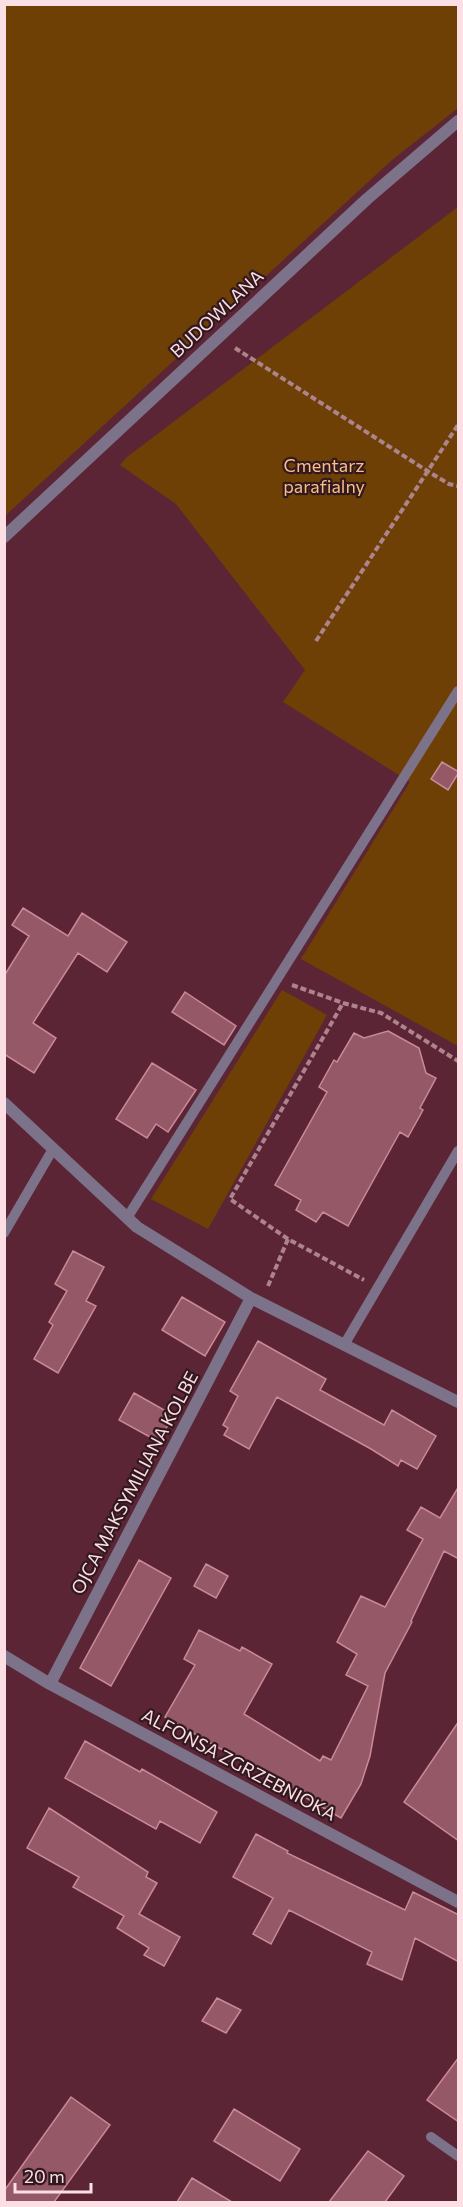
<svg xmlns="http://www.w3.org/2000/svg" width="463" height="2207" font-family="Commissioner,sans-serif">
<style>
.green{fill:#6e4005}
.building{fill:#955867;stroke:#cb8998;stroke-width:1.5}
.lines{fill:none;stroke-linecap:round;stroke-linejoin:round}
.path{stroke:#ad838e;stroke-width:4;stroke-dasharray:6 3;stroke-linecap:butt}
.lane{stroke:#7c7289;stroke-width:10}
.street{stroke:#7c7289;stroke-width:12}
.labels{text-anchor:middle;stroke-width:4.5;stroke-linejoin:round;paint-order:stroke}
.street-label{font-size:18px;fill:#fcdfe5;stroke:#32191f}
.park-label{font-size:18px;fill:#fabf86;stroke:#32191f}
</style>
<rect width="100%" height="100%" fill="#5c2535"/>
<path class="green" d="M5,4l453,1v103l-66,52 -387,356z
M458,207v839l-157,-87 109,-177 -127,-80 22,-32 -129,-166 -56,-39 7,-8z
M282,990l45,25 -119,214 -57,-30z"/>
<path class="building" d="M442,762l17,10 -11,18 -17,-11z
M23,908l45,28 14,-23 45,29 -20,30 -29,-19 -45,70 23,15 -22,35 -30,-19v-78l25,-40 -17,-11z
M185,992l51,34 -12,19 -52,-33z
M388,1031l31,17 7,25 10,5 -16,30 3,2 -15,27 -8,-5 -52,94 -25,-14 -7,10 -20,-12 5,-10 -26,-15 52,-93 -8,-5 15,-27 3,2 17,-29 10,5z
M152,1063l44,27 -28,42 -12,-8 -9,14 -31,-19z
M73,1251l31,16 -18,34 10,5 -38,67 -24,-14 19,-34 -4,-3 18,-31 -12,-7z
M182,1297l43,25 -20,34 -43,-26z
M258,1341l68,38 -6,11 64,35 8,-15 44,26 -19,33 -16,-9 -3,6 -27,-17 -94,-52 -28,52 -25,-14 4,-7 -5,-3 15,-29 -8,-5z
M134,1393l39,22 -14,27 -40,-22z
M459,1486v73l-15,-8 -33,70 1,1 -27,51 -15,83 -9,28 -20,34 -176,-101 30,-52 -11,-6 15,-29 41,21 2,-4 30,17 -28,50 76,47 3,-5 8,4 37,-74 -22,-11 11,-21 -20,-12 24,-46 24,11 38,-68 -16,-9 14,-23 19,11z
M139,1560l32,18 -60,108 -31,-18z
M206,1564l22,12 -12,22 -22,-12z
M459,1721v120l-55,-39z
M85,1741l55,31 2,-3 75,43 -17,31 -40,-22 -4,8 -91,-51z
M49,1808l99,64 -2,5 11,6 -18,31 41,23 -16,29 -20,-11 5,-7 -32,-20 7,-12 -51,-29 6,-10 -52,-29z
M256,1834l32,17 -1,2 118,57 8,-18 46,23v47l-44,-24 -13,42 -35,-16 5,-12 -83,-42 -18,34 -18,-10 20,-36 -40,-21z
M217,1998l24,12 -15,23 -24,-12z
M459,2057v65l-32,-22z
M71,2097l39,28 -56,77h-50v-11z
M234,2109l66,40 -20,32 -66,-40z
M368,2151l36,25 -19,26h-56z
M192,2178l40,24h-55z"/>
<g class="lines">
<path class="path" d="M235,348l194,124 20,12 9,2
M316,641l142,-216
M292,985l51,18 38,10 77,48
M288,1239l-58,-40 113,-196
M268,1286l20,-47 76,41"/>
<path class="lane" d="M127,1218l331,-527
M4,1233l49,-84
M344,1345l114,-194
M431,2137l27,19"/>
<path class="street" d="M4,537l363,-338 91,-78
M4,1103l133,124 114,71 207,104
M4,1656l46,28 408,218
M50,1684l201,-386"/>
</g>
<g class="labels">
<g class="street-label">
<text transform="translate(217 314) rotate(-43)" y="6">BUDOWLANA</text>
<text transform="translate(135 1483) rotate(-62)" y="6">OJCA MAKSYMILIANA KOLBE</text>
<text transform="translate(239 1765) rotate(28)" y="6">ALFONSA ZGRZEBNIOKA</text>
</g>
<g class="park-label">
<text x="324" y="472">Cmentarz<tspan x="324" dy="21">parafialny</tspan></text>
</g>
</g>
<rect width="463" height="2207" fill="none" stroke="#fcdfe5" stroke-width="12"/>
<path d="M15 2183v9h76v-9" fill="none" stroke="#fcdfe5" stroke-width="3"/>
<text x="24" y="2183" font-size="18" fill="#fcdfe5" stroke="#32191f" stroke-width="4.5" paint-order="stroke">20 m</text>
</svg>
